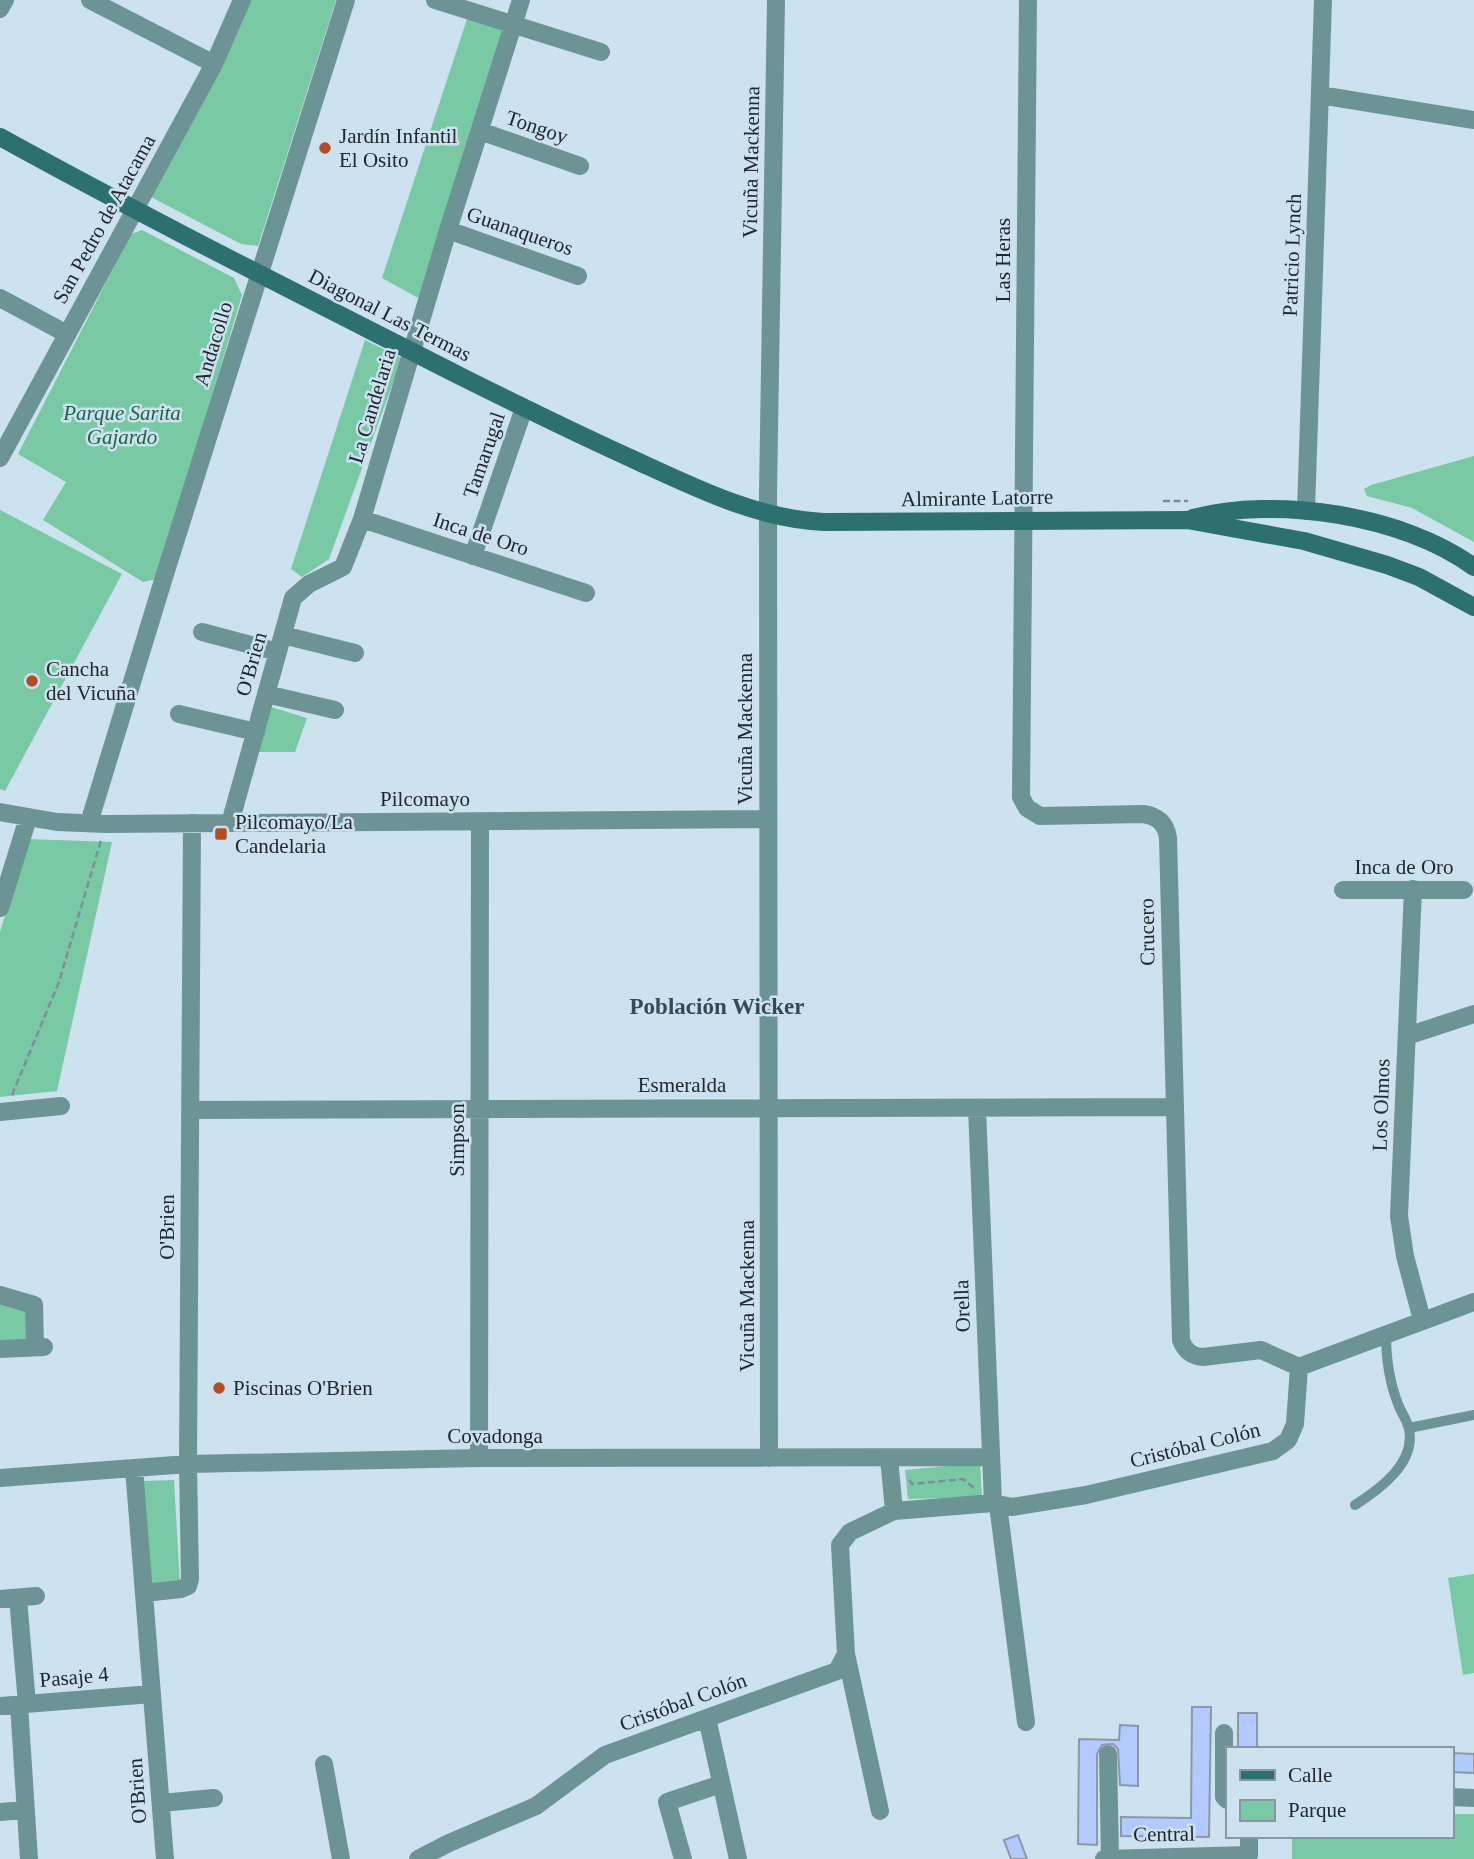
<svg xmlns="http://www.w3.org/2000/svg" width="1474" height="1859" font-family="'Times New Roman',serif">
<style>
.green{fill:#78c9a4}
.building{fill:#b1caff;stroke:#8e97a9;stroke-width:2}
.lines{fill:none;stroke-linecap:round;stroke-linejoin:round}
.path{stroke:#7f8e98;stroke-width:2.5;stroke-dasharray:7 3.5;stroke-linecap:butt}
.service{stroke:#6c9495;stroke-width:10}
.minor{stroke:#6c9495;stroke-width:18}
.tertiary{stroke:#6c9495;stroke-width:18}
.secondary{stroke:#2d7071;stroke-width:18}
.poi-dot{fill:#b34d25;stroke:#cce2ef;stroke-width:2.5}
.labels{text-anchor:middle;stroke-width:5;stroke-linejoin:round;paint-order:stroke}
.street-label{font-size:21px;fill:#20282d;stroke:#cce2ef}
.poi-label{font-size:21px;fill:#20282d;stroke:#cce2ef;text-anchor:start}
.park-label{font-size:21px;font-style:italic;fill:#226148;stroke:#cce2ef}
.neighbourhood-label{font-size:23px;font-weight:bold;fill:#374a54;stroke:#cce2ef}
</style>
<rect width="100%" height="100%" fill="#cce2ef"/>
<path class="green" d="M244,0h92l-78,246 -17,-2 -90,-47z
M467,19l38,12 -85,268 -38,-21z
M142,230l92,48 8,17 -85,284 -14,3 -100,-62 23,-38 -48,-28 113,-220z
M365,340l37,18 -73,201 -27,18 -11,-8z
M1474,456v86l-62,-34 -45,-12 -3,-7 7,-4z
M0,510l122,64 -117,217 -5,-2z
M271,707l36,11 -12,34h-38z
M28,839l84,3 -55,249 -57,6v-165z
M0,1304l26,7 1,32 -27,1z
M980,1463l2,34 -74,2 -3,-29z
M174,1480l6,104 -32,2 -5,-105z
M1474,1574v99l-11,2 -15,-97z
M1451,1814h23v45h-182v-23h159z"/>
<path class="building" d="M1192,1707h19l-2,130 -88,-1v-19l70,1z
M1238,1713h19v36h-19z
M1120,1725l18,1v60l-18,-1 -2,-36 -5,-5 -11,1 -5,9v91l-19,-1 1,-105 40,1z
M1451,1753l23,1v19l-23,-1z
M1018,1835l9,24h-16l-7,-19z"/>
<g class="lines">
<path class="path" d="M1163,501h25
M12,1095l47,-113 42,-142
M909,1480l3,4 51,-5 11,9"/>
<path class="service" d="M1409,1428l65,-13
M1355,1505c25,-16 61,-42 54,-76 -2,-9 -8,-17 -11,-25 -9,-23 -12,-46 -12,-70"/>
<path class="minor" d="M90,0l124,64
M435,0l166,52
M1028,0l-7,797 6,11 13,8 103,-2c15,2 23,10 25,24l13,502c4,11 10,16 22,17l58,-7 38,17
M0,9l5,-9
M1320,95l154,25
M480,131l100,35
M448,230l130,46
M0,298l67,36
M0,458l214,-394 28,-64
M1306,511l17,-511
M362,519l224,74
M473,556l51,-148
M202,632l76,20
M283,635l72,18
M266,694l69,16
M179,714l77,18
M0,812l57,10 49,2 661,-5
M89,823l76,-249 181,-574
M230,823l63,-225 16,-14 34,-17 19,-48 86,-289 73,-230
M1413,889l-14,327 6,40 17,64
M1343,890h121
M0,908l28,-90
M1407,1036l67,-22
M977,1108l16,395
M191,1110l983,-3
M0,1112l61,-6
M0,1295l34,10 1,42
M0,1349l44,-2
M1299,1367l175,-65
M479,1458l1,-637
M769,1458l-1,-965 8,-493
M889,1458l5,53
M134,1468l31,391
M0,1478l188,-14 291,-6 512,-1
M998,1505l28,217
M144,1593l37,-4 7,-3 2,-7 -2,-115 4,-641
M18,1598l9,106
M0,1599l36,-3
M846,1654l34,157
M19,1705l10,154
M0,1706l152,-12
M707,1718l31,141
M1224,1733v64l3,3
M1108,1754l2,104
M324,1764l17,95
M161,1803l53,-5
M0,1812l25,-2
M418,1859l31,-16 87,-37 69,-51 232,-84 9,-17 -6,-109 10,-13 44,-21 99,-8 19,4 74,-12 187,-44 15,-11 7,-16 4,-57
M683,1859l-16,-57 54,-18"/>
<path class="tertiary" d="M1451,1797l23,1
M1104,1859l145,-4v-19"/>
<path class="secondary" d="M0,137c152,84 307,161 462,240 58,29 117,58 177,85 59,27 119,57 185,60l363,-2 117,21 83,24 32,12 55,30
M1193,518c84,-22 210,-3 281,49"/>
</g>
<g class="poi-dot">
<circle cx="325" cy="148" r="7"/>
<circle cx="32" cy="681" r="7"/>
<rect x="214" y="827" width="14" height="14" rx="3.5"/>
<circle cx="219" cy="1388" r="7"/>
</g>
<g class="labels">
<g class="street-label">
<text transform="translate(537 127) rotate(19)" y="7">Tongoy</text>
<text transform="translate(751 162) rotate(-89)" y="7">Vicuña Mackenna</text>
<text transform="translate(104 219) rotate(-61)" y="7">San Pedro de Atacama</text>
<text transform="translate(520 231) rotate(19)" y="7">Guanaqueros</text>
<text transform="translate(1292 255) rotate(-88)" y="7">Patricio Lynch</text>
<text transform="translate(1003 260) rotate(-90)" y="7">Las Heras</text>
<text transform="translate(390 315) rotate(27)" y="7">Diagonal Las Termas</text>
<text transform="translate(213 344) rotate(-73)" y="7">Andacollo</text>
<text transform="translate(372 406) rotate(-73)" y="7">La Candelaria</text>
<text transform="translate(484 455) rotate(-71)" y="7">Tamarugal</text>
<text transform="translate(977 498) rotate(-1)" y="7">Almirante Latorre</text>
<text transform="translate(481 534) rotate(18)" y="7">Inca de Oro</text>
<text transform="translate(251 664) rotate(-74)" y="7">O'Brien</text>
<text transform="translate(745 729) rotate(-90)" y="7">Vicuña Mackenna</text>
<text x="425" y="806">Pilcomayo</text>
<text x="1404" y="874">Inca de Oro</text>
<text transform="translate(1147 932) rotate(-91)" y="7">Crucero</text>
<text x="682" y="1092">Esmeralda</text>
<text transform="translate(1381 1105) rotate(-88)" y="7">Los Olmos</text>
<text transform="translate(457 1140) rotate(-90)" y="7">Simpson</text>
<text transform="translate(167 1227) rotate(-90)" y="7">O'Brien</text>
<text transform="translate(747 1296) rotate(-90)" y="7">Vicuña Mackenna</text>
<text transform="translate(962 1306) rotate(-92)" y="7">Orella</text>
<text x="495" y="1443">Covadonga</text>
<text transform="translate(1195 1445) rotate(-14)" y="7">Cristóbal Colón</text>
<text transform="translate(74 1677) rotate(-5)" y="7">Pasaje 4</text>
<text transform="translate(683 1702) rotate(-20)" y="7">Cristóbal Colón</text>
<text transform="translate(137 1791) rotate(-94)" y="7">O'Brien</text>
<text transform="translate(1164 1834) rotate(-1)" y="7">Central</text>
</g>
<g class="poi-label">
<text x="339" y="143">Jardín Infantil<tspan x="339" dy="24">El Osito</tspan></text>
<text x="46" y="676">Cancha<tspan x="46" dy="24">del Vicuña</tspan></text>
<text x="235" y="829">Pilcomayo/La<tspan x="235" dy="24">Candelaria</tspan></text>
<text x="233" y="1395">Piscinas O'Brien</text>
</g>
<g class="park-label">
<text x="122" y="420">Parque Sarita<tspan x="122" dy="24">Gajardo</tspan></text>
</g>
<g class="neighbourhood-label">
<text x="717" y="1014">Población Wicker</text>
</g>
</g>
<rect x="1226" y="1747" width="228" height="91" fill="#cce2ef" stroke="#8798a1" stroke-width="2"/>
<rect x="1240" y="1770" width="35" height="10" fill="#2d7071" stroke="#8798a1" stroke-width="2"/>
<text x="1288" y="1782" font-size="21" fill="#20282d">Calle</text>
<rect x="1240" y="1800" width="35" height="21" fill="#78c9a4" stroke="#8798a1" stroke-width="2"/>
<text x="1288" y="1817" font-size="21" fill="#20282d">Parque</text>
</svg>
